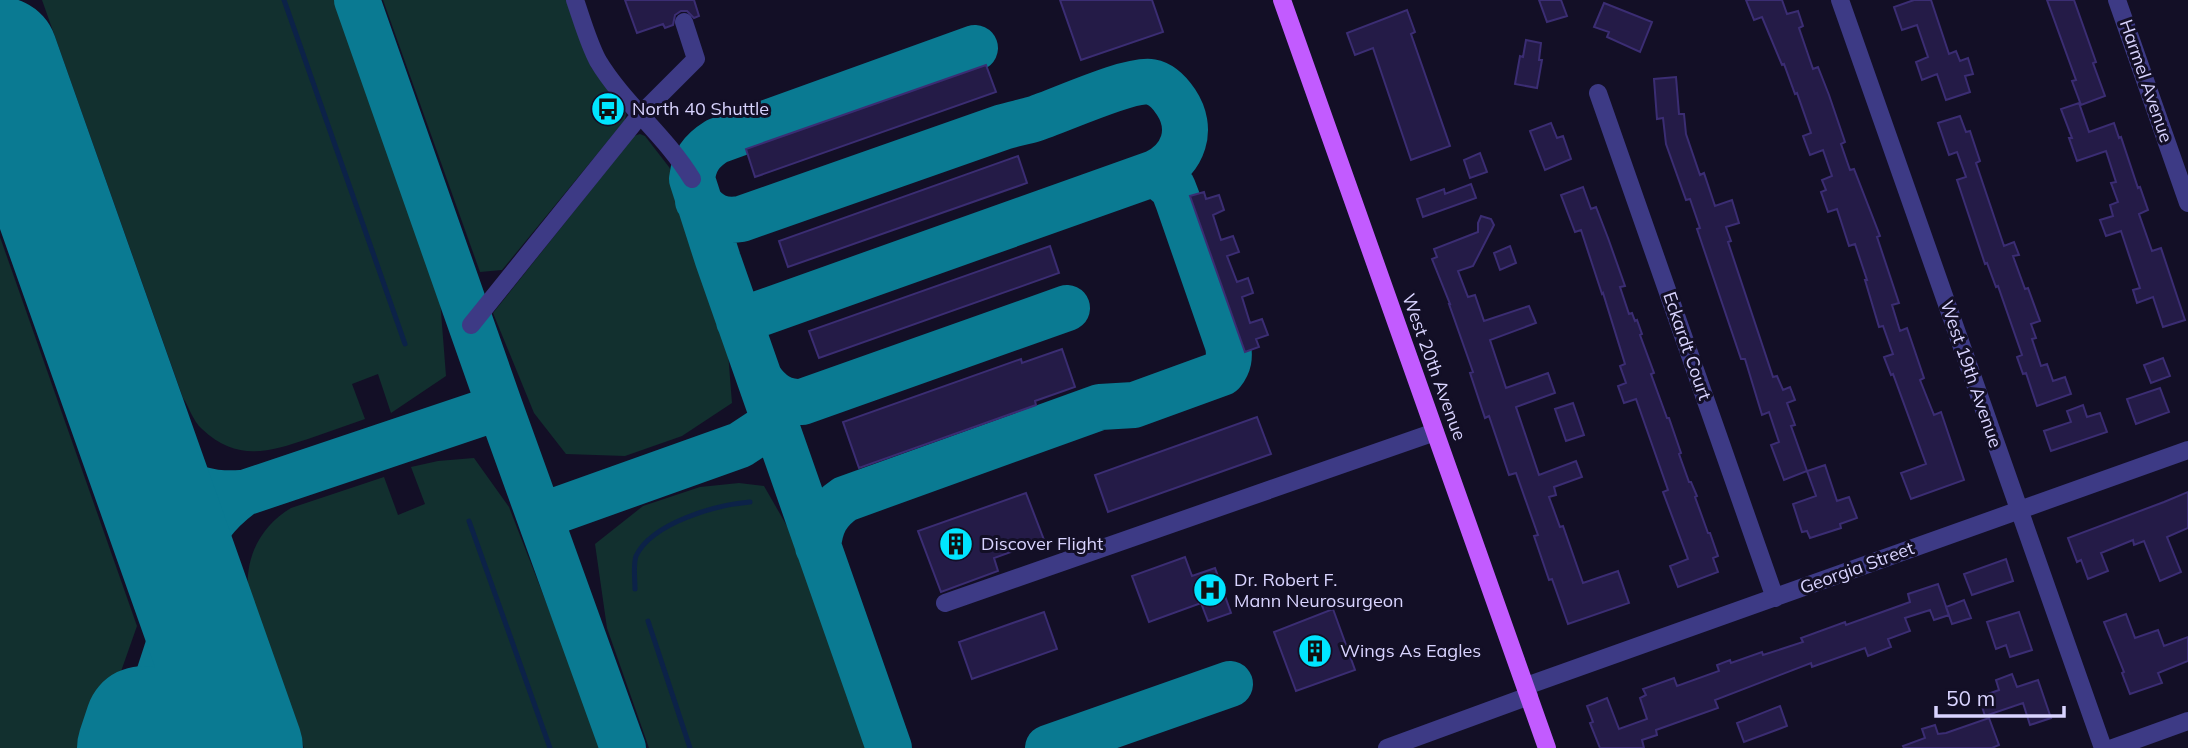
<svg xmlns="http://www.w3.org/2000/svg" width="2188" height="748" font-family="Mulish,sans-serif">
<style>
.green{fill:#12302f}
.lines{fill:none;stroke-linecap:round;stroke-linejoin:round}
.stream{stroke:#0c2248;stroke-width:5}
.taxiway{stroke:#0a7a92;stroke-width:46}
.runway{stroke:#0a7a92;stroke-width:116}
.building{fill:#241b47;stroke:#3b2d73;stroke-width:2}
.minor{stroke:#3d3a85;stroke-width:18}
.major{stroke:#c25bff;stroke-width:18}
.labels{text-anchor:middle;stroke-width:6;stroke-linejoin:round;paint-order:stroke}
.street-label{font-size:18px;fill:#d9d4ff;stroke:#130f26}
.poi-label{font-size:18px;fill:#d9d4ff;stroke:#130f26;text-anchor:start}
</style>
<rect width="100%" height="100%" fill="#130f26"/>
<path class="green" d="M42,0h294l104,299 6,77 -55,37 -13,-39 -26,10 13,35c-19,7 -38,13 -57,20 -40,13 -71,23 -106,-10 -10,-9 -13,-23 -19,-31z
M383,0h183l25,67 35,46 -1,7 -123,150 -22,2z
M640,134l5,2 24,31 9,18 49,155 5,63 -50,33 -57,20 -59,-2 -32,-41 -41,-100 141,-177z
M0,237l137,389 -43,122h-94z
M474,458l35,49 51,131 3,-1 39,111h-298l-56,-156c-3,-36 13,-66 43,-84l93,-31 14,38 27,-11 -14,-37 27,-6z
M739,483l25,3 31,54 32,66 50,142h-228l-42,-120 -12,-84 48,-38 57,-19z"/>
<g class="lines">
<path class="stream" d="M284,0l121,344
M469,521l81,227
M635,589c0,-10 -2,-24 1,-33 16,-33 79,-51 114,-54
M648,621l42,127"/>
<path class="taxiway" d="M357,0l143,407 123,341
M698,201c12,15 23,21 43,18l262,-92c10,-3 21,-5 31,-8 25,-8 96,-41 117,-37 11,2 19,11 25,20 18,27 8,57 -21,71l-416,148
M760,379c11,16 23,23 42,23l265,-94
M129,420c29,47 51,77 112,73
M541,516l199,-71 35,-23
M164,520l336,-113
M818,547c2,-22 9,-36 27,-48l255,-92 34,-2 88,-32c7,-9 8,-16 6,-28l-50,-144 -5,-13 -18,-15
M205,635c-15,-62 -19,-99 37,-141
M143,724l45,-138
M889,748l-171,-488 -26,-81c2,-18 9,-28 25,-38l258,-93
M1048,748l182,-64"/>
<path class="runway" d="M0,55l245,693
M135,748l8,-24"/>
</g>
<path class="building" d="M625,0h69l5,16 -5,2 -7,-7h-6l-6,4 -2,10 -8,3 -2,-4 -26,9z
M1060,0h92l11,32 -82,28z
M1539,0h22l6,16 -20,6z
M1746,0h36l5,14 11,-3 5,15 -4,2 14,41 5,-2 11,28 16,47 -4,2 9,26 4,-1 26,67 -3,1 22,66 -7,2 8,26 7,-3 17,50 -4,2 14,35 7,-3 23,68 -53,19 -10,-26 25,-9 -33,-90 -2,1 -7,-18 9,-3 -10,-28 -4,1 -14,-47h2l-12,-36 -6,2 -12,-37 -9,3 -7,-20 5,-2 -4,-10 10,-4 -9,-26 -13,5 -7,-19 8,-3 -14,-40 -2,1 -11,-30 -2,1 -20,-48 -8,3z
M1914,0h17l18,54 7,-3 4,10 8,-3 5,16 -8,2 5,16 -24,8 -9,-26 -15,6 -6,-18 12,-5 -11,-32 -15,5 -8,-23z
M2047,0h27l22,62 -3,1 12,33 -24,9 -9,-24 4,-1z
M1604,3l48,19 -12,30 -33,-15 2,-5 -15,-5z
M1407,10l8,22 -4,2 39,112 -39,14 -38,-112 -18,7 -8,-22z
M1526,40l15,3 -2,17h3l-5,28 -22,-4 5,-28 3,1z
M986,65l10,27 -241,85 -9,-28z
M1676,77l3,37h5l2,20 14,41 4,-2 11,33 17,-6 7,23 -13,4 5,14 -3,1 45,135 4,-1 6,14 7,-3 5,13 -8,3 8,22 -4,1 16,45 -23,9 -13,-35 8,-3 -10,-30 -7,3 -17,-56h-4l-44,-130 3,-1 -10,-29 -4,1 -20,-56 -3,-26 -6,1 -3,-40z
M2079,103l10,29 25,-9 5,15 2,-1 17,51 2,-1 8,23 -9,4 13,37 9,-3 24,72 -22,7 -10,-30 -16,6 -4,-13 7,-2 -19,-57 -15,5 -6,-16 13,-4 -3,-11 8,-3 -7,-19 5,-1 -10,-31 -29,10 -8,-23h3l-11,-29z
M1960,116l6,16 4,-1 10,30 -4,2 28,83 10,-4 5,13 -6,1 12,33 3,-1 12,33 -9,3 5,14 -4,1 9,27 6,-2 6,17 12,-4 6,17 -34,12 -11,-33 -3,1 -6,-17 5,-2 -24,-69 -2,1 -9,-24 -2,1 -28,-84 9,-3 -9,-25 -8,3 -11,-32z
M1551,123l6,15 6,-2 8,23 -26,11 -15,-39z
M1480,153l7,19 -17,6 -6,-18z
M1018,156l9,27 -239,84 -9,-26z
M1471,184l5,14 -53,19 -6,-18 27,-10 1,5z
M1583,187l8,22 5,-2 12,31 17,48 -5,1 9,27 3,-1 3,8 2,-1 5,14 -2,1 14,38 -3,1 16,44h2l12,35 -2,1 10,28h2l6,14 -2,1 13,36h2l8,23 -5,2 5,14 -40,15 -8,-21 18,-7 -25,-67 5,-2 -32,-91 -12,4 -6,-17 8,-3 -6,-17 5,-2 -22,-71 -1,1 -21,-64 -6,2 -14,-37z
M1204,192l2,7 13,-4 5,15 -11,5 8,25 12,-4 6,16 -12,4 10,26 11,-4 5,15 -11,4 8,26 12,-4 6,16 -12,4 3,8 -14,5 -55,-156z
M1481,216l10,3 3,6 -21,41 -15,5 10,26 7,-2 9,26 45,-15 7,17 -46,17 16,48 42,-15 7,20 -39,14 23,68 37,-14 6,16 -28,10 2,8 -7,2 11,30 3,-1 20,57 35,-12 11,32 -61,21 -16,-45 -3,1 -15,-44 4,-1 -22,-62 -7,2 -20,-59 -4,2 -15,-45 3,-1 -24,-68h1l-18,-45 5,-2 -3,-8 44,-17v-9z
M1050,246l9,27 -240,85 -10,-27z
M1510,246l6,17 -16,7 -6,-17z
M1062,349l13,38 -40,14 1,4 -177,63 -16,-46 178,-63 1,4z
M2163,358l7,18 -19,7 -7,-18z
M2160,388l9,24 -33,12 -9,-25z
M1573,403l11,32 -18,6 -11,-32z
M2083,405l4,12 13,-4 7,19 -56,19 -7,-20 27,-9 -4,-11z
M1257,417l14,37 -163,58 -13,-37z
M1825,465l12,36 12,-4 8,21 -17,6 1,4 -31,10 -3,-7 -5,1 -9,-28 23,-8 -9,-25z
M2188,492v36l-21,9 14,35 -21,9 -16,-40 -10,4 -1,-5 -32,13 7,18 -20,8 -7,-19 -4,2 -9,-24 96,-36z
M1026,493l18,47 -50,18 4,13 -57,21 -23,-61z
M1185,557l7,19 23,-8 16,45 -23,8 -7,-18 -52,19 -17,-46z
M2006,559l7,22 -41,14 -8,-21z
M1938,584l11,31 -15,5 -4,-10 -25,8 5,13 -22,8 3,8 -23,9 -3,-8 -53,19 -1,-4 -96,37 3,8 -62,22 1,5 -15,5 2,8h-44l-10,-25 3,-1 -6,-16 20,-8 12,31 28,-10 -7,-21 6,-3 -3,-6 31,-11 3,8 42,-15 -2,-6 13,-5 1,3 31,-11 1,3 40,-13 -2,-4 44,-16 1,3 64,-23 -2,-8z
M1964,600l7,18 -19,6 -6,-17z
M1333,609l22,61 -59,21 -22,-59z
M1044,612l13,37 -85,30 -13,-37z
M2019,612l13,38 -22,7 -4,-12 -10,4 -9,-27z
M2126,614l9,24 23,-8 6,16 24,-9v24l-30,12 4,10 -32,11 -8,-21 2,-1 -20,-50z
M2012,674l5,13 21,-7 13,38 -21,7 -7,-22 -38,13 -6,-19 20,-7 -3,-10z
M1780,706l7,20 -43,16 -7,-19z
M1989,718l10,27 -7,3h-88l-1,-2 22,-8 -3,-9 13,-4 3,9 8,-1z"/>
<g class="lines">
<path class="minor" d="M575,0c7,20 13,42 23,61 26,43 68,75 94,118
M1840,0l263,748
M2117,0l71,203
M1598,93l177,505
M471,325l170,-211 55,-55 -12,-37
M945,603l490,-171
M1526,686l662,-236
M1387,748l142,-52
M2113,748l75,-27"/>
<path class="major" d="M1282,0l265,748"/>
</g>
<defs>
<g id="bus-disc" transform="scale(1.75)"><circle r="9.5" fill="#00e5ff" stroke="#130f26"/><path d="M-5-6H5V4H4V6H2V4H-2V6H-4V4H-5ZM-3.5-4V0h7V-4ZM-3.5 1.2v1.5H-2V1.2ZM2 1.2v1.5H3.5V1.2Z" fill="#111"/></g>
<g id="building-disc" transform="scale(1.75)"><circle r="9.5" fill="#00e5ff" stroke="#130f26"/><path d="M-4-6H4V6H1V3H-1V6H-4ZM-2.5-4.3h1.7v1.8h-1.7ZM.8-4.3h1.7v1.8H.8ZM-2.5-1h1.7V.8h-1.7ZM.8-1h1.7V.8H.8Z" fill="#111"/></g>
<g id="hospital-disc" transform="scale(1.75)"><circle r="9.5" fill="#00e5ff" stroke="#130f26"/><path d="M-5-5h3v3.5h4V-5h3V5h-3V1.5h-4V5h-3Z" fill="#111"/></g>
</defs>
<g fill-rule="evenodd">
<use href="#bus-disc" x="608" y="109"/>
<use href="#building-disc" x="956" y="544"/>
<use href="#hospital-disc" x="1210" y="590"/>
<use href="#building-disc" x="1315" y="651"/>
</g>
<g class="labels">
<g class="street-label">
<text transform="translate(2146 81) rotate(71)" y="6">Harmel Avenue</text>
<text transform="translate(1687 346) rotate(71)" y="6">Eckardt Court</text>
<text transform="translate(1434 367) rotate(70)" y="6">West 20th Avenue</text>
<text transform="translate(1971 374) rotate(71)" y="6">West 19th Avenue</text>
<text transform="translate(1857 568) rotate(-20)" y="6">Georgia Street</text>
</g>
<g class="poi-label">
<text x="632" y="115">North 40 Shuttle</text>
<text x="981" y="550">Discover Flight</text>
<text x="1234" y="586">Dr. Robert F.<tspan x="1234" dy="21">Mann Neurosurgeon</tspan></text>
<text x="1340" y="657">Wings As Eagles</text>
</g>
</g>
<path d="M1936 706v10h128v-10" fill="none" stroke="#d9d4ff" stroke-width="3.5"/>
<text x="1946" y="706" font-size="21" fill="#d9d4ff" stroke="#130f26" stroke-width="5" paint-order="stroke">50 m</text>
</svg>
